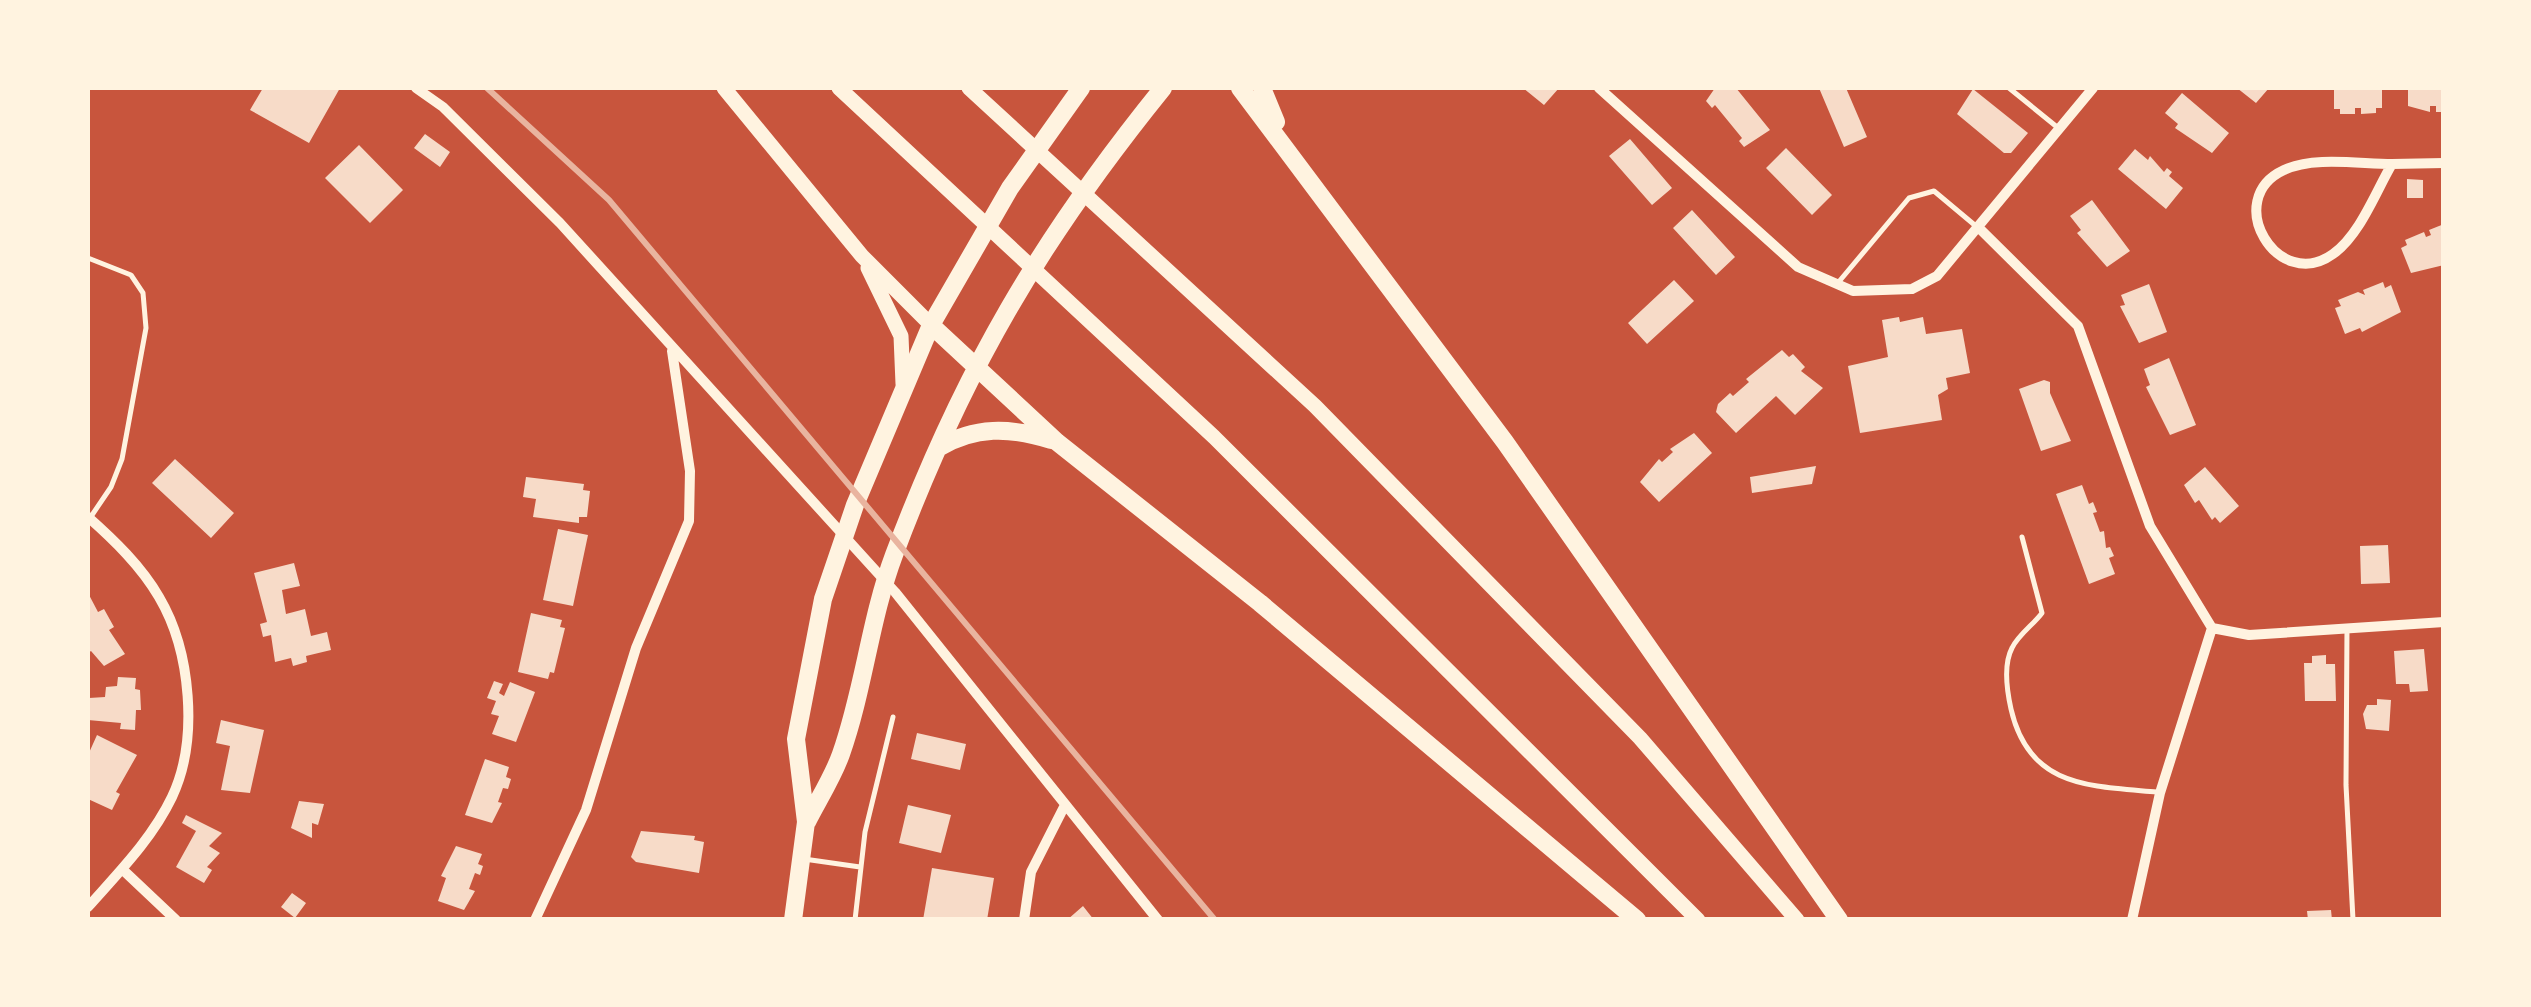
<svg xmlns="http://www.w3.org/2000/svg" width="2531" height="1007" font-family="Roboto,sans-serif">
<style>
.building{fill:#f7dbc8}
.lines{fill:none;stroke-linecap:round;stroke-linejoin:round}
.service{stroke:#fff3e0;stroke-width:5}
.minor{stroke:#fff3e0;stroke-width:10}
.primary{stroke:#fff3e0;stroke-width:15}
.trunk{stroke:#fff3e0;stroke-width:18}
.rail{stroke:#e9b49f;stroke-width:6}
</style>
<rect width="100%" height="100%" fill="#c8553d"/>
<path class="building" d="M263,88h77l-31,55 -59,-33z
M1523,88h36l-15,17z
M1715,88h21l34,42 -26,17 -5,-6 3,-3 -27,-33 -3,3 -6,-7z
M1819,88h27l21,49 -23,10z
M2237,88h32l-13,15z
M2334,88h48v20h-6v5l-15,1v-6h-6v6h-15v-5h-6z
M2408,88h36v24h-8v-6h-6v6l-22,-6z
M1973,89l55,44 -17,20h-7l-47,-39z
M2182,93l47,40 -17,20 -37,-25 3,-4 -13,-11z
M425,134l25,18 -10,15 -26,-19z
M1630,139l42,49 -20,17 -43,-49z
M359,145l44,45 -33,33 -45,-45z
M1786,148l46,47 -20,20 -46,-47z
M2135,149l13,11 2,-4 14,16 3,-4 5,4 -3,4 14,12 -17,21 -48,-40z
M2407,179l16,1v18h-16z
M2092,200l38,51 -23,16 -30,-34 4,-3 -11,-14z
M1692,210l43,47 -19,18 -43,-47z
M2444,224v41l-33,8 -10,-25 6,-3 -2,-5 19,-8 2,5 5,-2 -2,-5z
M1674,280l20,21 -47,43 -19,-21z
M2383,282l2,6 6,-3 10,27 -39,20 -2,-4 -15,6 -10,-26 6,-2 -3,-6 20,-8 7,3 -2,-5z
M2149,284l18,48 -28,11 -19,-37 5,-1 -4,-10z
M1899,317l1,5 23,-5 3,17 36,-5 8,44 -24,5 2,11 -10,6 4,25 -82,13 -12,-67 40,-9 -6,-37z
M1782,350l7,7 4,-3 12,13 -4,4 22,17 -28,27 -19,-19 -40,37 -20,-21 2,-8 12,-11 3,3 16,-14 -3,-3z
M2169,358l27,67 -26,10 -24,-48 4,-2 -6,-16z
M2044,380l6,2v11l21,48 -30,10 -22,-62z
M1694,433l18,20 -53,49 -19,-20 19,-23 3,3 11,-10 -3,-3z
M175,459l59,54 -23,25 -59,-55z
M1816,466l-4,18 -60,9 -2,-16z
M2205,467l34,39 -19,17 -5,-6 -3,3 -13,-20 -4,3 -11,-18z
M526,477l58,7 -1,6 7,1 -3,26h-8v6l-46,-6 3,-18 -13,-2z
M2082,485l7,19 4,-2 4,10 -4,1 7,19 4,-1 2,17 4,-1 4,9 -5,2 6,16 -26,10 -33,-90z
M558,529l30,6 -15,71 -30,-6z
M2388,545l2,38 -29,1 -1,-38z
M294,563l6,23 -18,4 4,24 19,-5 6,27 16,-4 4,18 -25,6 1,6 -14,4 -2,-8 -16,4 -4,-27 -8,2 -3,-13 7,-2 -13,-49z
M88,593l10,19 6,-3 10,18 -5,3 16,24 -21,12 -13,-15 -3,2z
M531,613l31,7 -2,7 5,1 -11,45 -4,-1 -2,7 -30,-7z
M2424,649l4,42 -18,1 -1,-8h-13l-2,-33z
M2326,655v9h9l1,37h-31l-1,-38h8v-7z
M118,677l18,1 -1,11 5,1 1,20h-5l-1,20 -15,-1 1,-6 -33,-3 1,-22 16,-1 1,-10 11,-1z
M494,681l9,3 -4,9 5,3 6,-14 25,10 -19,50 -24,-8 7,-18 -8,-2 5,-13 -9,-3z
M2377,699l14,1 -2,31 -23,-2 -3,-15 4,-9h10z
M221,720l43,10 -14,63 -29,-3 9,-44 -14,-3z
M917,733l49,11 -6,26 -49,-11z
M97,735l40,20 -21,37 4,2 -8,16 -24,-11v-44z
M485,759l24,8 -3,10 5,2 -3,10 -5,-1 -5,14 4,1 -10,20 -27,-8z
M299,801l25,3 -6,21 -6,-2v15l-21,-10z
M908,805l43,10 -10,38 -42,-10z
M186,815l36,18 -13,13 11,7 -13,14 5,3 -8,13 -28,-16 20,-36 -14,-8z
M641,831l54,5 -1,4 10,2 -5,31 -63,-11 -5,-5z
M456,846l26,8 -4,10 5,2 -3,9 -5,-2 -6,16 6,2 -11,19 -26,-9 8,-23 -5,-2z
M932,868l62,10 -7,42h-64z
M292,893l14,10 -11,15 -14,-11z
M1083,906l11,14h-27z
M2331,910l1,10h-24l-1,-9z"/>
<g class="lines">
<path class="service" d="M2009,88l48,39
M88,258l43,17 12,18 3,35 -24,131 -11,28 -21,31
M1837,284l72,-86 25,-7 43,36
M2022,537l20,76c-8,11 -24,22 -30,35 -9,17 -5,43 -1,61 18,79 79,77 146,83
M2347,628l-1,157 7,135
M804,859l56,8
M855,920l10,-88 28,-115"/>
<path class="minor" d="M416,88l27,19 117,116 335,369 263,328
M1599,88l199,179 55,24 59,-2 25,-13 156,-188
M2392,164c-16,27 -32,71 -59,90 -55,40 -112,-55 -49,-84 29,-14 76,-6 108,-6z
M2392,164l52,-1
M1979,228l99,98 72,200 62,102
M88,517c26,23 53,49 71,80 32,54 40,143 13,200 -20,42 -54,76 -84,110
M2212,628l37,7 195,-13
M122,869l54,51
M535,920l51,-110 50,-162 53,-127 1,-50 -18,-120
M1024,920l7,-48 34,-67
M2132,920l28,-127 52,-165"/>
<path class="primary" d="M724,88l138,168 69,69
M839,88l375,349 484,483
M969,88l346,318 325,332 157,182
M868,268l33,68 2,48"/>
<path class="trunk" d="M1240,88l265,354 334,478
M1262,88l14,34
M931,325l126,117 203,161 377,317
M938,448c37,-22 72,-21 113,-8
M807,822c11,-22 26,-45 34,-68 23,-65 29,-135 53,-199 69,-184 146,-315 269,-467
M793,920l13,-98 -10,-83 27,-140 32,-94 76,-180 79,-137 71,-100"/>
<path class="rail" d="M487,88l122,112 606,720"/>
</g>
<rect width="2531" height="1007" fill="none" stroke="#fff3e0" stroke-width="180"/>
</svg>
